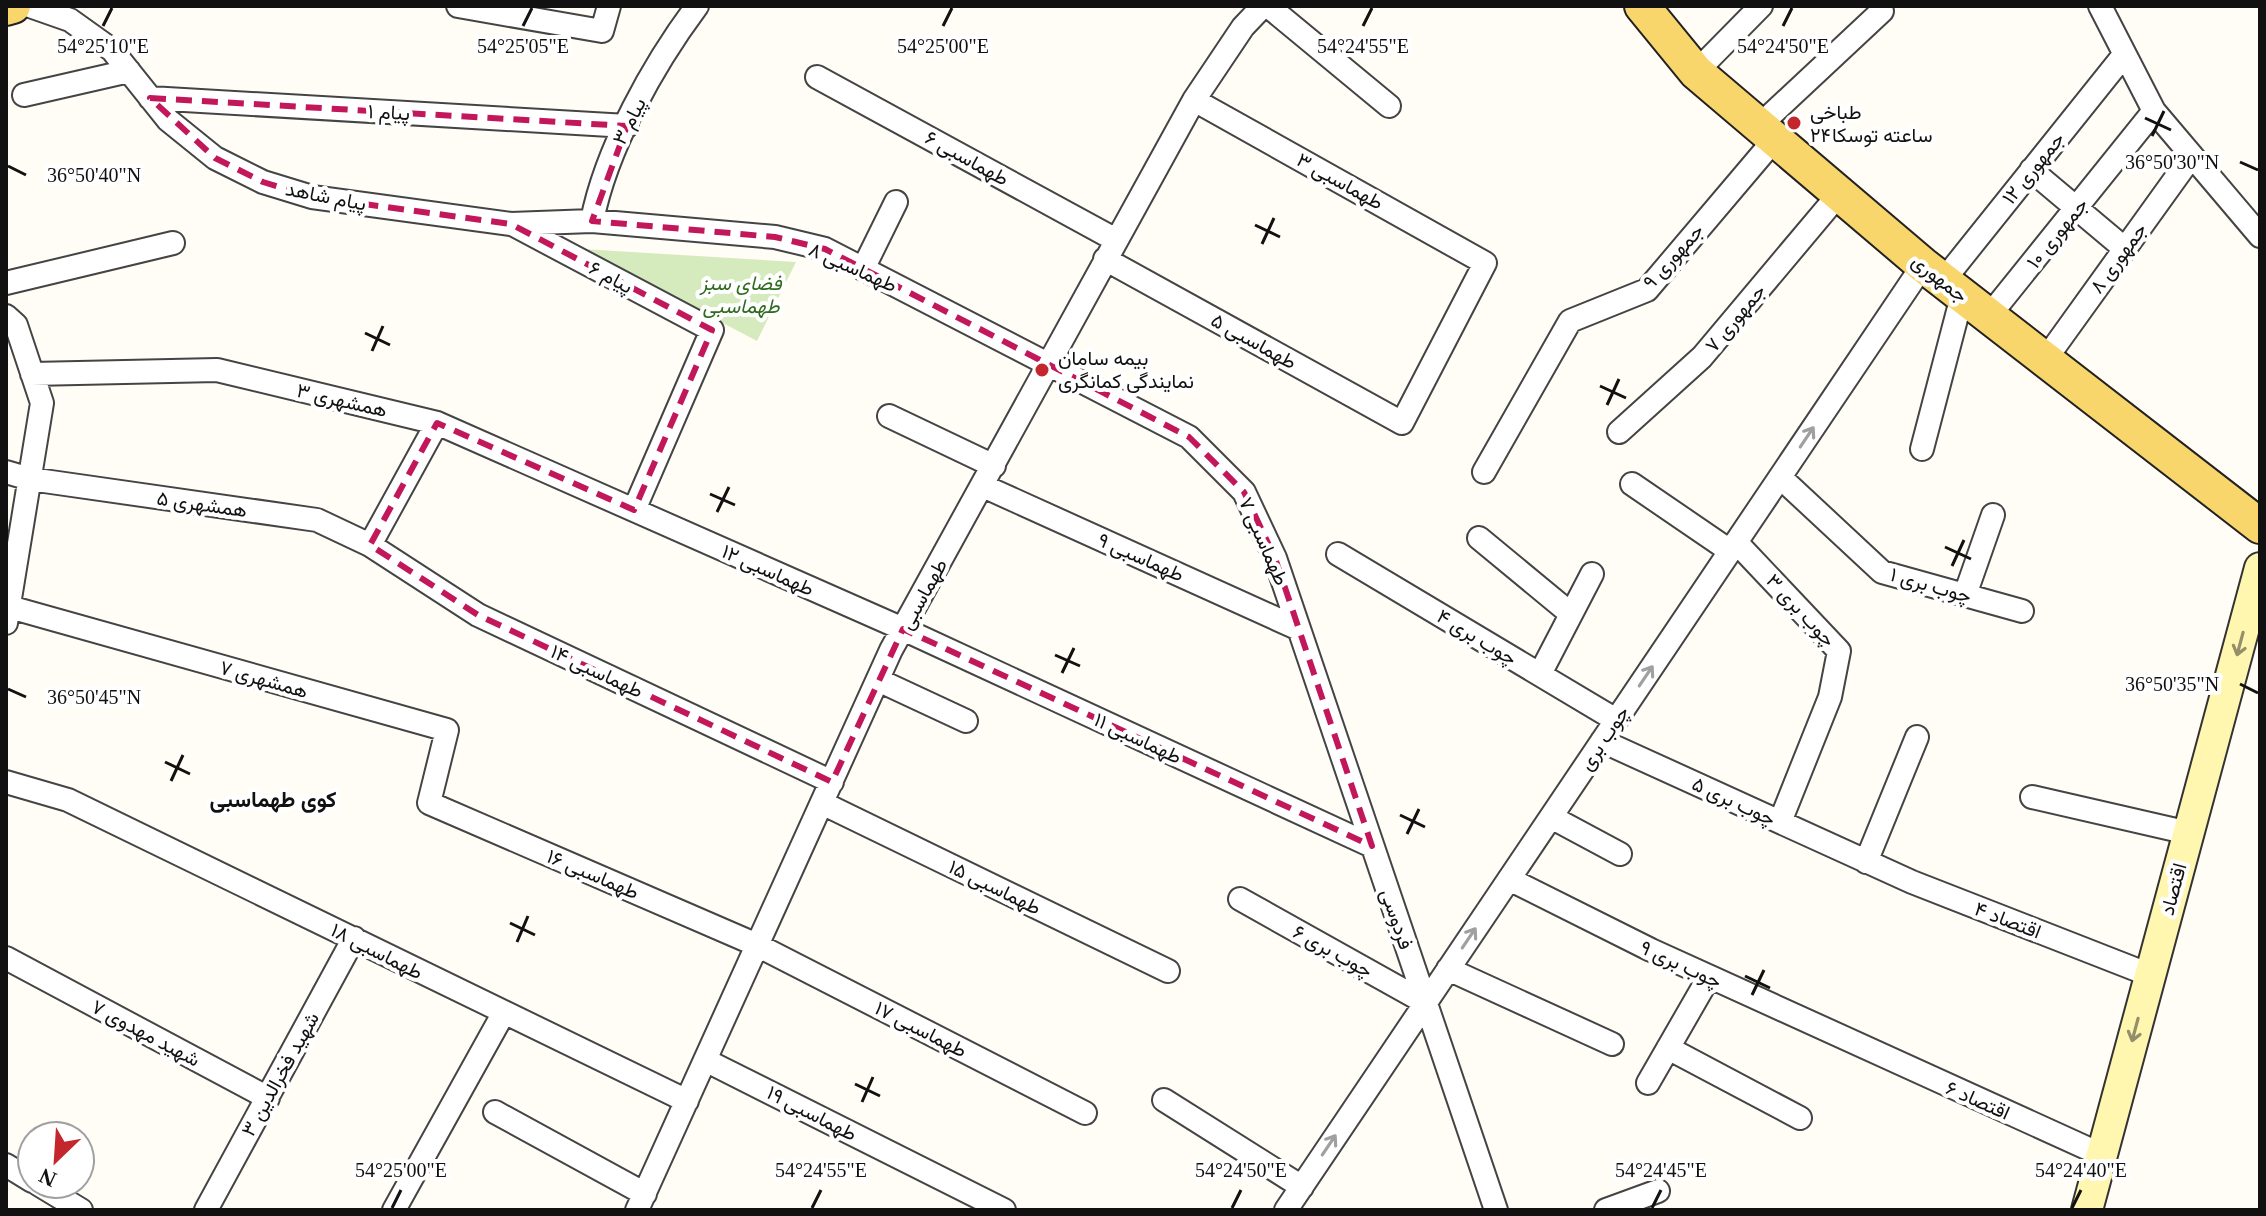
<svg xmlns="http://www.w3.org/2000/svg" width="2266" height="1216" font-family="'Times New Roman',Vazirmatn,serif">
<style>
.green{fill:#d5ebbd}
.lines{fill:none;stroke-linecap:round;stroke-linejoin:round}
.minor-casing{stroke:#444;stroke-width:26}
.secondary-casing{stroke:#333;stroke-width:34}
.primary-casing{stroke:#222;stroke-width:38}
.minor{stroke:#fff;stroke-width:22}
.secondary{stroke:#fff6b0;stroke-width:30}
.primary{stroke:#f9d66b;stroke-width:34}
.oneway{stroke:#a0a0a0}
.oneway2{stroke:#948f68}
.marked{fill:none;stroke:#c2185b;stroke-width:6;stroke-dasharray:16 10;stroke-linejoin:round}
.ticks{fill:none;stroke:#111;stroke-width:3}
.poi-dot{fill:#c4262e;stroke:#fff;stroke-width:3}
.labels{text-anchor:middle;stroke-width:8;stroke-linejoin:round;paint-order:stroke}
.street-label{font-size:20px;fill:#111;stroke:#fff}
.poi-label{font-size:20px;fill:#111;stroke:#fff;text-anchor:start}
.park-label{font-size:20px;font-style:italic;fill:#2f6b1f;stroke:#fff}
.neighbourhood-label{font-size:22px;font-weight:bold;fill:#111;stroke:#fff}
.ticks-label{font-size:20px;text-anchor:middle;fill:#111;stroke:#fff;stroke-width:8;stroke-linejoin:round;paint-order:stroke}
</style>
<rect width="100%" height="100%" fill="#fffdf5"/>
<path class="green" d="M582,249l214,13 -39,79z"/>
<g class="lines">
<g class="minor-casing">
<path id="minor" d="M30,6l40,14 42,30 56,70 47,38 48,24 49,15 199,27 81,-3 183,16 50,12 364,188 55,55 31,66 221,652
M458,6l144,25 7,-25
M1268,6l121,100
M2100,6l54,105 106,125
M1696,72l65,-66
M817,77l299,163
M24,95l105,-24
M150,98l477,28
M1759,126l123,-115
M2031,170l94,79
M592,221c14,-72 61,-156 105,-215
M512,224l200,106 -78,180
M1105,259l297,164 83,-160 -291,-163
M863,269l33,-67
M1943,281l181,-226
M6,283l167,-40
M6,316l10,9 26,78 -36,220
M1989,316l165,-205
M2045,360l146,-203
M32,374l185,-4 220,53 466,206 469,217
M889,416l105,50
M1619,432l83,-75 137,-163
M1922,449l40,-153
M6,472l24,7 287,41 53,25 108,70 354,167
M1484,472l86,-151 77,-31 128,-151
M1780,477l102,95 140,39
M1632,484l98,67
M983,486l316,143
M1479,538l92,76
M1736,542l103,109 -9,46 -50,125
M370,545l67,-122
M1338,554l278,166
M1965,595l28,-80
M6,606l441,124 -18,73 328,142 328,168
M1540,674l52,-100
M878,680l88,41
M1602,741l310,141 238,93
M6,782l62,18 619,301
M2032,797l157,36
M822,803l346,168
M1551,817l69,37
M1866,862l51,-125
M1509,879l142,71 451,205
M1240,899l186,104
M6,958l262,140
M1448,969l164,75
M1668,1048l132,70
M705,1060l299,150
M1648,1083l61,-106
M1164,1100l138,87
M495,1112l150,82
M6,1165l26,16
M38,1184l43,26
M206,1210l148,-272
M394,1210l109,-196
M637,1210l254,-560 303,-550 49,-73 20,-21
M1286,1210l637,-945
M1606,1210l52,-19"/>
</g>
<g class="secondary-casing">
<path id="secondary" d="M2087,1210l173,-642"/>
</g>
<g class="primary-casing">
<path id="primary" d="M1642,6l54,66 227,193 337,261
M6,8l7,-2"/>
</g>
<use href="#minor" class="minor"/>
<use href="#secondary" class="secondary"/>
<use href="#primary" class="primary"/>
</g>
<defs><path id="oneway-shaft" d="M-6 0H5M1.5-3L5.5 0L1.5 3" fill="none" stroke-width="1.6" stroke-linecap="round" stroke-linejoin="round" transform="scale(2)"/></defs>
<g class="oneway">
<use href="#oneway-shaft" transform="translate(1807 437) rotate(-56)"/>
<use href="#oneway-shaft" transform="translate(1646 676) rotate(-56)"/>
<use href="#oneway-shaft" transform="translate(1469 938) rotate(-56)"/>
<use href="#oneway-shaft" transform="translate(1329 1145) rotate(-56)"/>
</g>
<g class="oneway2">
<use href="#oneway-shaft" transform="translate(2240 644) rotate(105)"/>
<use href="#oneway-shaft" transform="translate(2135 1030) rotate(105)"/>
</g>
<path class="marked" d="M150,98l477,28 -35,95 183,16 50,12 364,188 55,55 31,66 97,288 -469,-217 -71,153 -354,-167 -108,-70 67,-122 197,87 78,-180 -201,-106 -199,-27 -49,-15 -48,-24z"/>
<path class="ticks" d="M103,26l9,-18M523,26l9,-18M943,26l9,-18M1363,26l9,-18M1783,26l9,-18M2145,118l26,12M2152,136l12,-25M2240,162l18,8M8,166l18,9M1255,225l25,12M1262,244l12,-26M365,333l25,12M372,351l11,-25M1600,386l26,12M1607,405l12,-26M710,494l25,11M717,512l12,-25M1945,547l26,12M1952,566l12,-26M1055,655l25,11M1062,673l12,-25M2240,684l18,9M8,689l18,8M165,762l25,12M171,781l12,-26M1400,815l25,12M1407,834l12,-25M510,923l25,12M517,942l11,-26M1745,976l25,12M1752,995l12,-25M855,1084l25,12M862,1102l11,-25M392,1208l9,-18M812,1208l9,-18M1232,1208l9,-18M1652,1208l9,-18M2072,1208l9,-18"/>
<g class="poi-dot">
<circle cx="1794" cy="123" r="8"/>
<circle cx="1042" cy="370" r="8"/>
</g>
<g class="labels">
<g class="street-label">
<text transform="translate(389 112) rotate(3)" y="7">۱ پیام</text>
<text transform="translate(629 121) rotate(-63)" y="7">۳ پیام</text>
<text transform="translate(967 158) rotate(29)" y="7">۶ طهماسبی</text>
<text transform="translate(2033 168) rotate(-51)" y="7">۱۲ جمهوری</text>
<text transform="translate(1340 181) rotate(29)" y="7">۳ طهماسبی</text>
<text transform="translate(326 196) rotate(11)" y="7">پیام شاهد</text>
<text transform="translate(2057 233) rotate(-51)" y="7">۱۰ جمهوری</text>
<text transform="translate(1673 256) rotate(-48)" y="7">۹ جمهوری</text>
<text transform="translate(2118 258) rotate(-54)" y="7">۸ جمهوری</text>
<text transform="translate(853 267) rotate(24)" y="7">۸ طهماسبی</text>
<text transform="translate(611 277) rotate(28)" y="7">۶ پیام</text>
<text transform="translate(1940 278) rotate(38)" y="7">جمهوری</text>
<text transform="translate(1735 318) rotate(-50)" y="7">۷ جمهوری</text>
<text transform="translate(1254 341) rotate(29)" y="7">۵ طهماسبی</text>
<text transform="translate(342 400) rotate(13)" y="7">۳ همشهری</text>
<text transform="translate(202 504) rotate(8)" y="7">۵ همشهری</text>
<text transform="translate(1264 541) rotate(66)" y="7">۷ طهماسبی</text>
<text transform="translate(1141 557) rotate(24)" y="7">۹ طهماسبی</text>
<text transform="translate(768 570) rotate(24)" y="7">۱۲ طهماسبی</text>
<text transform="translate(1931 585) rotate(16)" y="7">۱ چوب بری</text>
<text transform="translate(923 594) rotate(-61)" y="7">طهماسبی</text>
<text transform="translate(1801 610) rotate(47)" y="7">۳ چوب بری</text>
<text transform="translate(1477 637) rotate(31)" y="7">۴ چوب بری</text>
<text transform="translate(597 671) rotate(25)" y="7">۱۴ طهماسبی</text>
<text transform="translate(264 679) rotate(16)" y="7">۷ همشهری</text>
<text transform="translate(1138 738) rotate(25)" y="7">۱۱ طهماسبی</text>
<text transform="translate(1604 738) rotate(-56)" y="7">چوب بری</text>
<text transform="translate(1734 801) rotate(25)" y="7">۵ چوب بری</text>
<text transform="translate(593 874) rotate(23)" y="7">۱۶ طهماسبی</text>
<text transform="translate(995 887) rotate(26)" y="7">۱۵ طهماسبی</text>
<text transform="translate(2173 889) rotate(-75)" y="7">اقتصاد</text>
<text transform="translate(1397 919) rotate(71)" y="7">فردوسی</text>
<text transform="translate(2008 920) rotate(21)" y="7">۴ اقتصاد</text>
<text transform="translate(377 951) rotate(27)" y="7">۱۸ طهماسبی</text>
<text transform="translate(1333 951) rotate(29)" y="7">۶ چوب بری</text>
<text transform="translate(1681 964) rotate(25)" y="7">۹ چوب بری</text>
<text transform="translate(921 1029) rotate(27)" y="7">۱۷ طهماسبی</text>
<text transform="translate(146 1033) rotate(28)" y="7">۷ شهید مهدوی</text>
<text transform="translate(280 1074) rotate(-61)" y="7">۳ شهید فخرالدین</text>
<text transform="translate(1978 1100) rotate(24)" y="7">۶ اقتصاد</text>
<text transform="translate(812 1113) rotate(27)" y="7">۱۹ طهماسبی</text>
</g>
<g class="poi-label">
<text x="1810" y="119">طباخی<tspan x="1810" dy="23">۲۴ساعته توسکا</tspan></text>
<text x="1058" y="365">بیمه سامان<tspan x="1058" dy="23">نمایندگی کمانگری</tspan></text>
</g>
<g class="park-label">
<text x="741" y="290">فضای سبز<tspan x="741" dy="23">طهماسبی</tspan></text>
</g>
<g class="neighbourhood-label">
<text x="273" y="807">کوی طهماسبی</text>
</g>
</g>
<g class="ticks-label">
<text x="103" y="53">54°25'10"E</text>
<text x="523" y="53">54°25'05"E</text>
<text x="943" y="53">54°25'00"E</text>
<text x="1363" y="53">54°24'55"E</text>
<text x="1783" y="53">54°24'50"E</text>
<text x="2172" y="169">36°50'30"N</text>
<text x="94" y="182">36°50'40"N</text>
<text x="2172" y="691">36°50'35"N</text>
<text x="94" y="704">36°50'45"N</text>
<text x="401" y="1177">54°25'00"E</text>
<text x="821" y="1177">54°24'55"E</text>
<text x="1241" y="1177">54°24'50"E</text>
<text x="1661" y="1177">54°24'45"E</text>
<text x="2081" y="1177">54°24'40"E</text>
</g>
<rect width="2266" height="1216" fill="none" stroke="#111111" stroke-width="16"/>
<g transform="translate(56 1160) rotate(205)"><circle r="38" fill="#ffffff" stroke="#a0a0a0" stroke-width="2"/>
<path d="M0-6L14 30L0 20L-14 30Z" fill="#c4262e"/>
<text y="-12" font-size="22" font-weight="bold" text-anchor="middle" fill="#111111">N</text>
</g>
</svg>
